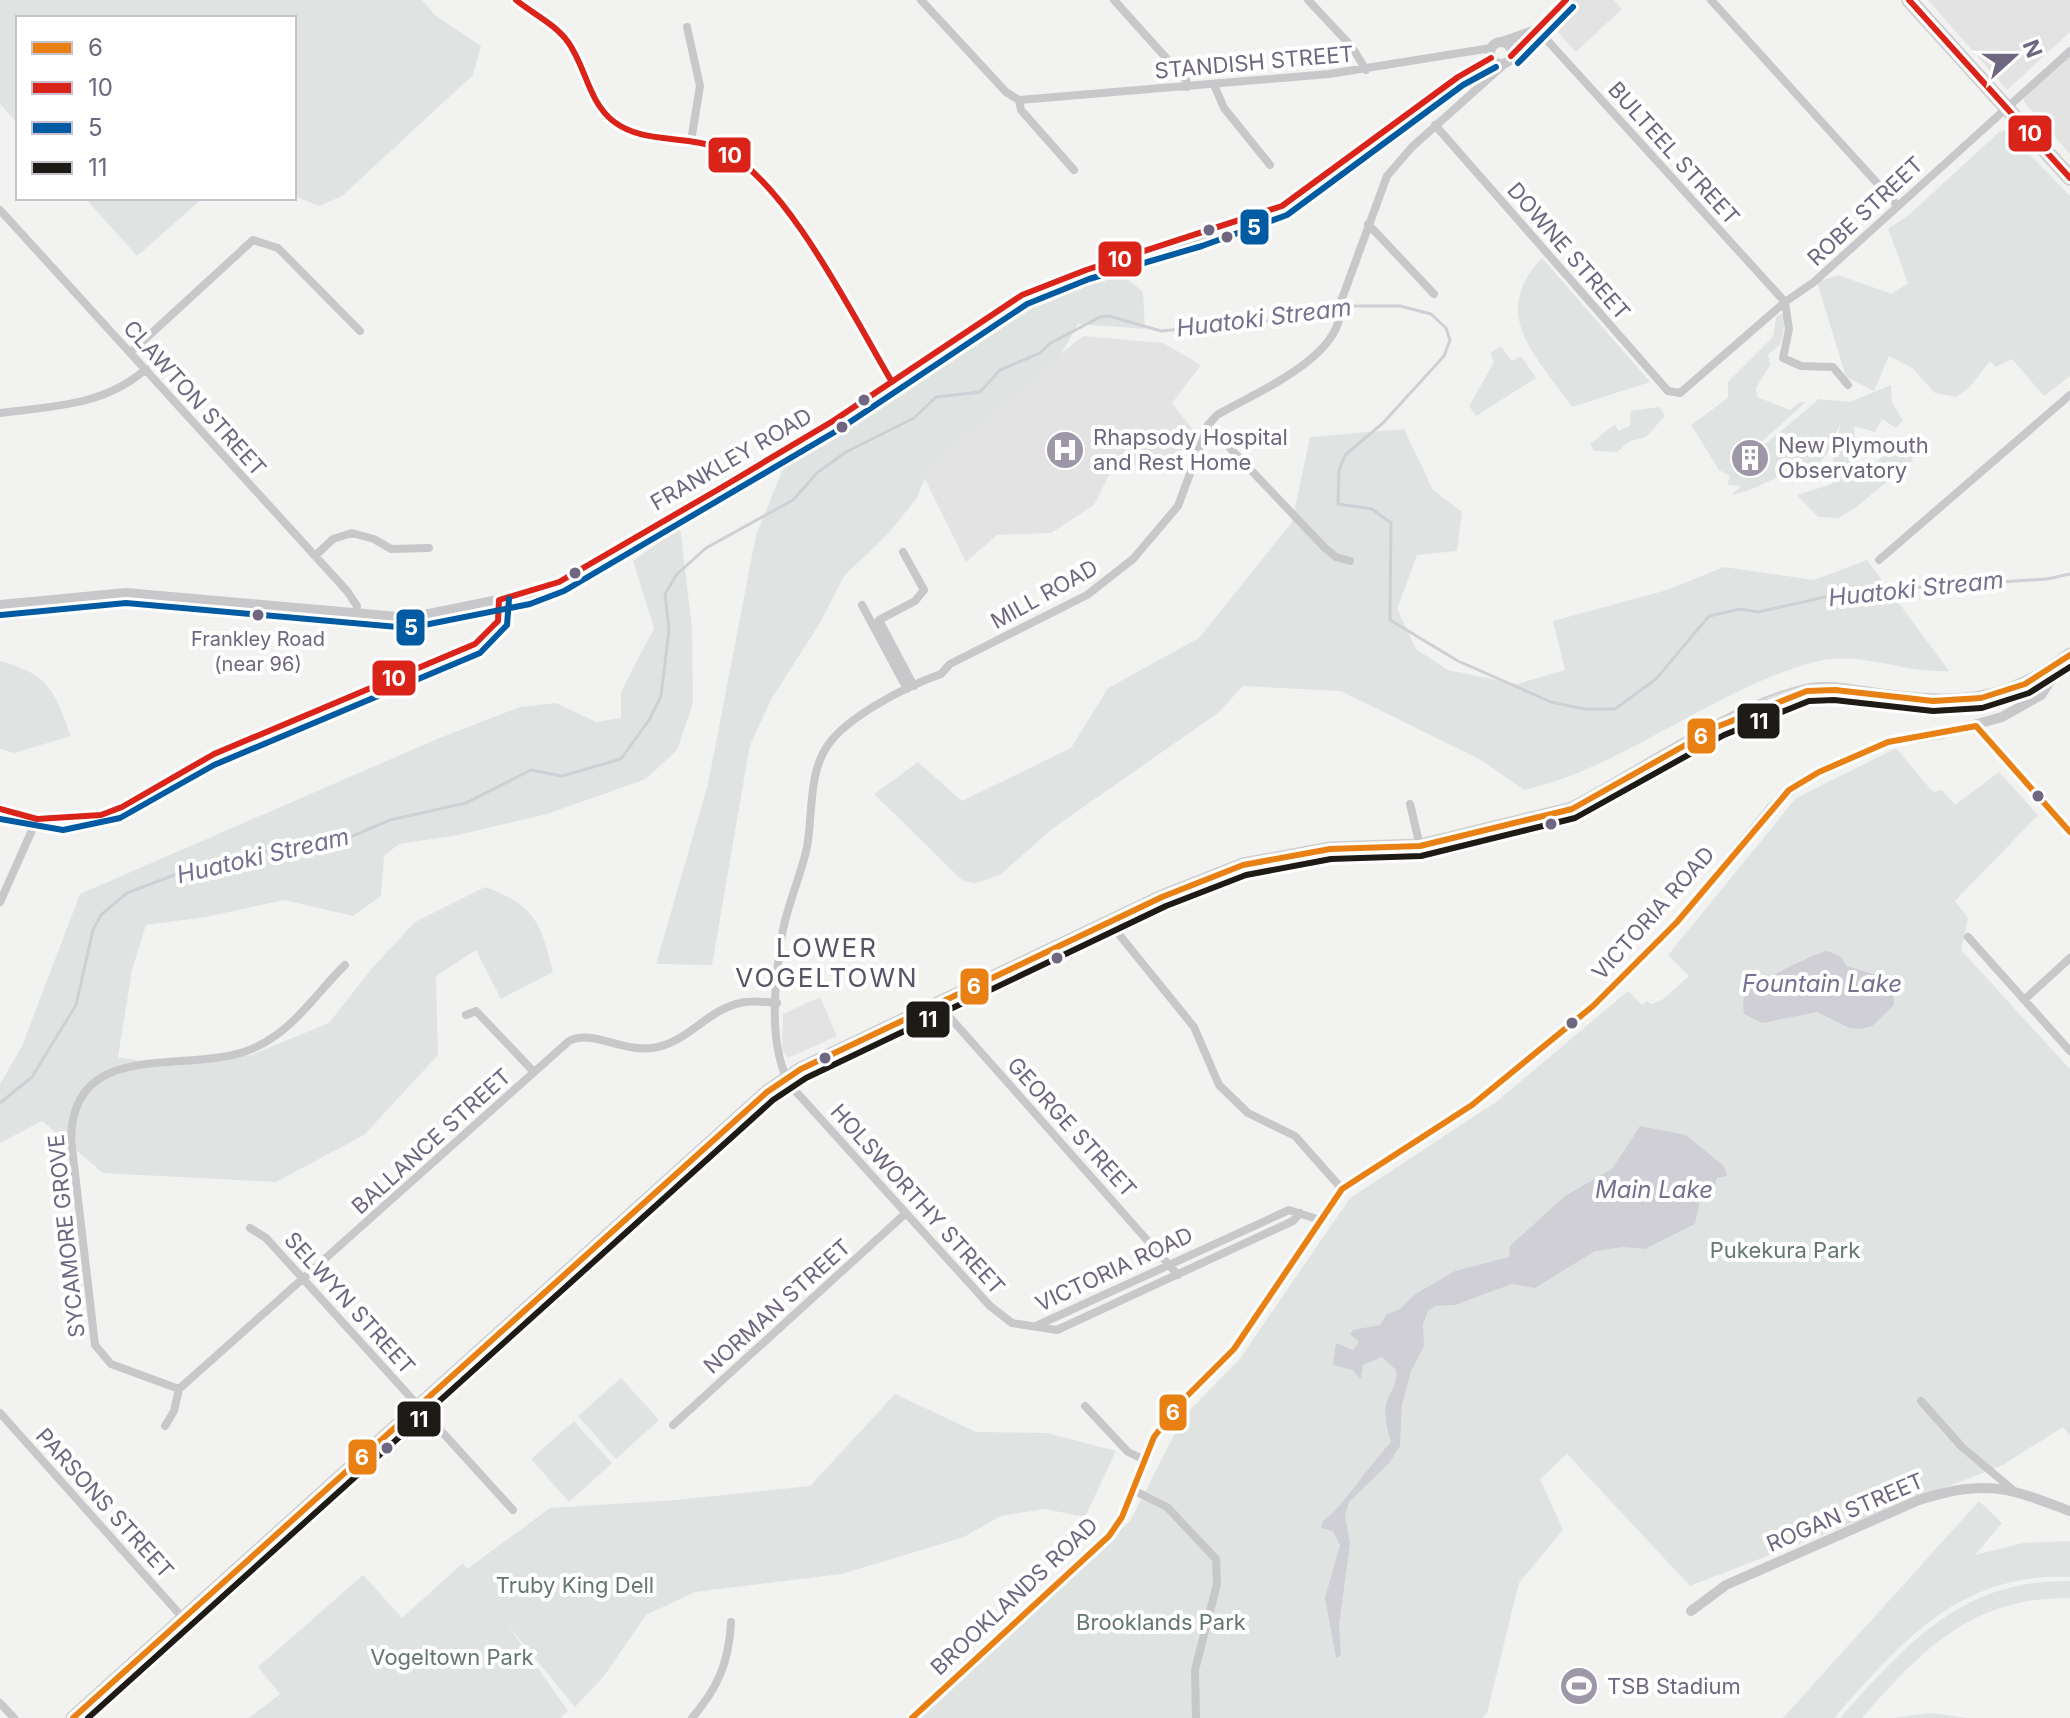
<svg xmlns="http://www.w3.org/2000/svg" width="2070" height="1718" font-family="Inter,sans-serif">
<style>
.built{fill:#e3e3e4}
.green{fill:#dfe4e2}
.water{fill:#d0cfd6}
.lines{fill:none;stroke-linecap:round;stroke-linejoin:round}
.stream{stroke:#d0cfd6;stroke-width:3}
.secondary-casing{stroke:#cfcfcf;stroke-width:15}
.primary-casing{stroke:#d0d0d1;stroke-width:16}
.minor{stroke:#c8c7c9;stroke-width:8}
.tertiary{stroke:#c8c7c9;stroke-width:10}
.secondary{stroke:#ddd;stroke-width:11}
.primary{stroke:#ddd;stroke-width:12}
.bus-1-casing{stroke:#fff;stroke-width:12}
.bus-2-casing{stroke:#fff;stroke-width:12}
.bus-3-casing{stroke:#fff;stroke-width:12}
.bus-4-casing{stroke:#fff;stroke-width:12}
.bus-1{stroke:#e88013;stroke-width:6}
.bus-2{stroke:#da241a;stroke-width:6}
.bus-3{stroke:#005ba3;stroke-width:6}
.bus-4{stroke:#1e1a16;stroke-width:6}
.bus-dot{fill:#6f667f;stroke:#fff;stroke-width:3}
.labels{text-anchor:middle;stroke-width:8;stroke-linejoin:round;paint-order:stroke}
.bus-label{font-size:20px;fill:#6f667f;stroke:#fff}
.street-label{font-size:22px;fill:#6f667f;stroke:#fff}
.poi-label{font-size:22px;fill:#6f667f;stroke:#fff;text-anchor:start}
.park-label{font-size:22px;fill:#647771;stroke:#fff}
.water-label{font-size:24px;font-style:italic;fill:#777190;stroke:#fff}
.quarter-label{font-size:26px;letter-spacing:2px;fill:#595365;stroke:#fff}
.line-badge{stroke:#fff;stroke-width:3}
.badge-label{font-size:22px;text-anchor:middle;font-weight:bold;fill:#fff}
</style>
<rect width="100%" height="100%" fill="#f2f3f1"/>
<path class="built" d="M1569,0h45l8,9 -46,43 -29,-32z
M1928,0h142v32l-63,58z
M2070,49v105l-46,-52v-11z
M1083,336l80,7 38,22 -29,38 21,27v8l-18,31 -54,-6 -11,10 -16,32 -43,28 -54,2 -31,27 -46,-93z
M820,997l17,39 -49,22 -6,-8 1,-36z"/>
<path class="green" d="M0,0h422l14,16 45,30 -8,29 -131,121 -23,10 -25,-10v-178h-276v106l-18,-20z
M2006,130l64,66v180l-26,20 -32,-37 -16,8 -6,-6 -21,27 -13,9 -21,-4 -23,-25 -23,-12 -15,35 -28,-14 -29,-95 21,-7 54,19 16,-11 -20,-54 22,-15 89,-82z
M85,198h118l-66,58z
M1542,258l108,124 -78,25c-35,-51 -84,-92 -30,-149z
M1114,268l29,24 2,37 -67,-5 -20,36 -128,105 -13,33 -30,37 -43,41 -24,47 -48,75 -22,47 -38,220 -56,-1 52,-180 48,-249 27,-66 241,-175z
M1781,314l5,5 -6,26 -12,9 2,11 -14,23 1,9 33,13 10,-8h6l-55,49 -5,-2 -8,20h14l7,-14 -3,-3 63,-53 31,3 41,-17 1,18 11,17 -7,8 -14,-9 -7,13 -21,-6 4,43 19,-8 20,-17 17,6 -2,11 -57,47 -17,10 -20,-1 -21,-22 35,-11 2,-32 7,-30 -13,30 -14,18c-29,-3 -54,21 -83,25l10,-9 -14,-1 3,-9 -11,-6 -28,-45 37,-27v-16l45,-45 3,-20z
M1501,346l11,15 9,-5 15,22 -60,38 -7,-10 25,-44 -4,-9z
M1659,407l6,9 -19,21 -16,4 -13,11 -23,-1 -4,-7 25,-20 3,7 12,-5 1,-15z
M1404,429l29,61 29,22 -5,39 -40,4 -20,54 19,40 32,21 69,14 48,-14 -12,-49 114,-31 57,-23 90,13 53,-20 82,111c-44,3 -89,-21 -134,-9 -103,27 -187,104 -291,128l-43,-30 -140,-69 -98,-5 -25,27 -166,116 -52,46 -24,8 -13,-2 -89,-87 44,-32 44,39 109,-53 37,-60 91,-50 93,-116 18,-85z
M680,527l12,101 1,75 -16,47 -31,29 -99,35 -89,21 -59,9 -15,12 -3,40 -28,20 -69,-16 -78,17 -60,8 -14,45 -14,87 46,8 87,-10 78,-32 44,-56 42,-45 70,-35c50,18 56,36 68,85l-52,27 -25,-49 -40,26 2,79 -74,80 -88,47 -173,-9 -61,-52 -42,22v-59l22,-38 58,-152 357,-155 83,-32 36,-4 40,19 25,-4v-26l33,-64 -21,-67z
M0,661c50,14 53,28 71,75l-57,17 -14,-4z
M1896,748l37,44 9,-2 13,15 44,-33 39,43 -83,86 13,17 -7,32 109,119v367l-7,-9 -60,38 -313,121 -123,-132 -27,25 23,51 -44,53 -32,130 -5,5h-571l219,-197 54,-105 55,-56 111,-162 146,-96 132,-111 14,14 5,-4 5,3 10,-4 27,-24 -21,-21 128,-157z
M621,1378l38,42 -43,39 -38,-43z
M895,1394l81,38 71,1 69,18 -31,66 -40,-8 -44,7 -37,21 -122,37 -147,18 -49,23 -42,61 -29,31 -68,-83 61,87 -8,7h-311l31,-24 -22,-27 105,-92 39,43 61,-55 4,6 83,-61 126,-8 134,-14z
M574,1421l38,42 -43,39 -38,-43z
M1979,1501l23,22 -27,32 48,-12 47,-2v36c-112,-4 -168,65 -236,141h-51z
M2070,1581v17c-99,-1 -147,51 -208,120h-22c67,-74 121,-139 230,-137z
M1930,1713l38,5h-75z"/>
<path class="water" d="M1827,951l13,5 7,10 45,14 2,25 -22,21 -11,3 -12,-1 -32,-16 -55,11 -18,-9c-1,-7 -2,-14 2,-20 6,-10 69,-41 81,-43z
M1640,1126l46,9 38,31 3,10 -10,2 -8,23h-9l-5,23 -50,25 -22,-2 -28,4 -60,37 -23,-4 -57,21 -20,1 -7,5 -5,13 1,22 -13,25 -9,34 -2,41 -11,17 -40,39 -4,13 5,28 -11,83 2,29 -5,3 -11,-60 15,-53 -7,-14 -12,-3 1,-6c20,-14 48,-58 69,-80 -4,-12 -8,-28 -4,-41 4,-11 11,-17 9,-31l-14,-13 -19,8 -2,14 -9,-9 -19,-5 3,-22 17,7 6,-8 -9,-8 3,-4 27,-5 7,-11 13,-5 14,-14 41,-24 54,-14 1,-11 55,-50 47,-27z"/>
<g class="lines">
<path class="stream" d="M0,1103l32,-26 44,-72 17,-75 8,-15 26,-22 63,-24 105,-25 55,-7 40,-17 76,-17 65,-33 31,6 59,-17 28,-39 12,-24 8,-66 -4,-36 12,-20 29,-26 87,-48 25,-28 28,-20 68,-34 22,-21 44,-5 20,-22 40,-17 9,-9 51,-27 9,-1 52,15 135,-13 40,-12h64l31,8 15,14 4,12 -6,16 -61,67 -38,32 -6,15 -1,34 34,5 19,14 -1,97 68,41 93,41 33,7h31l41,-30 53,-63 31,-7 18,3 90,-20 199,-13 23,-5"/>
<g class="secondary-casing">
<path id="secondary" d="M73,1718l694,-626 34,-23 361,-172 81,-32 87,-16 90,-3 152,-37c68,-35 163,-102 235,-118 24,-5 50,2 73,5 77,10 128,9 190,-41"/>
</g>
<g class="primary-casing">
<path id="primary" d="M1909,0l161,178"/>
</g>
<path class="minor" d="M516,0c16,14 39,24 52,41 18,25 19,58 44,79 31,27 80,13 115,32 57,32 129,171 165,230
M921,0l85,92 13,8 2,10 53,60
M1114,0l72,80 1,7
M1308,0l44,47 14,23
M1711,0l186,205
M687,27l13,59 -9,55
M1536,28l249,274 4,27 -6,29 18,8 32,1 15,18
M1480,82l13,-21
M1214,85l10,23 46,57
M1019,100l310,-26 162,-26
M1435,125l233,266 12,2 105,-91 29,-20 256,-231
M0,210l347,381 10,15 -1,7
M1368,224l66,70
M130,353l123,-113 25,8 82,83
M0,413c53,-7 104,-7 146,-44
M1208,425l117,123 11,9 14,4
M903,552l21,38 -9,11 -36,19 35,66
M315,556l18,-17 19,-6 22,6 17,10 38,-1
M1879,560l191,-165
M862,605l45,84
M1410,804l10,42
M0,809c34,11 68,15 102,5 39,-11 71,-41 108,-58 87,-40 180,-69 265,-112 17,-13 29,-21 24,-44
M0,902l37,-83
M1109,922l85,105 25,58 29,28 47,23 47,53
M1968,937l102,114
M2024,1000l46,-42
M938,1004l240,271
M466,1015l10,-4 58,61
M1300,1213l-7,8 -236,109 -45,-7 -22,-17 -200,-221c-23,-41 -15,-105 -8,-150 5,-30 19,-59 25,-88 6,-33 1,-74 21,-102 20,-29 79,-59 113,-71l9,-10 137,-69 46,-36 45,-53 30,-81 9,-10c37,-22 130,-59 123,-111l47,-128 25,-29 95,-85
M250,1228l16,10 247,272
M1036,1326l253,-116 31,10
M179,1389l-68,-25 -16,-19 -24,-206c2,-106 121,-61 185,-92 40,-19 59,-53 89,-82
M1921,1401l41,46 51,43
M1085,1406l43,46 17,8
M0,1413l183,205
M673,1425l233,-212
M165,1426l9,-15 5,-22 390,-348c22,-12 53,11 83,7 34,-4 55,-38 88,-45 12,-3 25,-1 37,0
M1133,1490l34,17 49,52 1,25 -22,86 1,48
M0,1703l14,15
M692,1718c26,-30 37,-56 39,-96"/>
<path class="tertiary" d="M1502,42l31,-11
M1490 53a11 11 0 1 1 22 0a11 11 0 1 1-22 0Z
M1511,56l55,-56
M0,605l126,-12 283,25 119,-24 31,-12 274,-161 189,-126 64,-25 113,-34 83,-30 176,-129 33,-19
M1976,726l94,106
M1691,1611l35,-26 193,-85c66,-21 88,-13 151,11
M912,1718l197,-182 13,-19 32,-80 27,-35 53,-53 108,-160 130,-84 121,-99 84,-84 96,-116 32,-27 83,-37 54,-8 60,-17 39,-22 9,-14 -5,-8"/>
<use href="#secondary" class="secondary"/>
<use href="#primary" class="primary"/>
<g class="bus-1-casing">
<path id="bus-1" d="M73,1718l694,-626 34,-23 361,-172 81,-32 87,-16 90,-3 152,-37 147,-83 88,-35 28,-1 98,11 48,-3 44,-14 45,-29
M912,1718l197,-182 13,-19 32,-80 27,-35 53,-53 108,-160 130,-84 121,-99 84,-84 112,-132 30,-18 69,-30 88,-16 94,106"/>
</g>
<g class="bus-2-casing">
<path id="bus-2" d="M516,0c17,14 39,24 52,42 18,25 20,59 45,79 32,25 76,12 111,30 64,32 131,169 168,231
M1909,0l161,178
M1511,56l55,-56
M0,809l37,10 64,-4 21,-8 92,-53 261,-110 23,-23 1,-21 60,-18 160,-93 114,-68 189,-126 64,-25 196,-64 176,-129 33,-19"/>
</g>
<g class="bus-3-casing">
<path id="bus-3" d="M1518,63l55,-56
M1,615l125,-12 283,25 121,-24 34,-13 274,-161 189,-126 62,-25 113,-33 85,-31 176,-130 33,-18
M0,819l63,11 57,-12 94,-53 266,-112 27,-28 2,-26"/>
</g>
<g class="bus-4-casing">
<path id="bus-4" d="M88,1718l685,-618 33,-22 360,-172 80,-31 85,-16 90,-3 154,-38 149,-83 85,-34 25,-1 99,11 49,-3 47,-15 41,-26"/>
</g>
<use href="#bus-1" class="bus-1"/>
<use href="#bus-2" class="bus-2"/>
<use href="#bus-3" class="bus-3"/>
<use href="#bus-4" class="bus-4"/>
</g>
<defs>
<g id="hospital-disc" transform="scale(2)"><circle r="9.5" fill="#9d97a7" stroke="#fff"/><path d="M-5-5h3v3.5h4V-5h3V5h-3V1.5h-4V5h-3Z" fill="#fff"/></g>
<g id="building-disc" transform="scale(2)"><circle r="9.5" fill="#9d97a7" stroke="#fff"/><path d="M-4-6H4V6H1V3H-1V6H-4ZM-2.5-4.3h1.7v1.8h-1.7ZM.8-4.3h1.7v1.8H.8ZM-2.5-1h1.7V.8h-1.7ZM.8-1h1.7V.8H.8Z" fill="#fff"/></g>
<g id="stadium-disc" transform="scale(2)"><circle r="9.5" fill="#9d97a7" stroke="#fff"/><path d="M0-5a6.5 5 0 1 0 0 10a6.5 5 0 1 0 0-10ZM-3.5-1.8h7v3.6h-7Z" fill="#fff"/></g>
</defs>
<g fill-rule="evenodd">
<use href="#hospital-disc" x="1065" y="450"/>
<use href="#building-disc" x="1750" y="458"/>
<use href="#stadium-disc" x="1579" y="1686"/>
</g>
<g class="bus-dot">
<circle cx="1209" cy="230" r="7"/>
<circle cx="1227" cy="237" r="7"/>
<circle cx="864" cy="400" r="7"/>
<circle cx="842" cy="427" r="7"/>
<circle cx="575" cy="573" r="7"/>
<circle cx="258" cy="615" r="7"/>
<circle cx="2038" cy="796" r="7"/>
<circle cx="1551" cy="824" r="7"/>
<circle cx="1057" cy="958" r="7"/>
<circle cx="1572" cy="1023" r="7"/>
<circle cx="825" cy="1058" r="7"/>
<circle cx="387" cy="1448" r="7"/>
</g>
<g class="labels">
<g class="bus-label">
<text x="258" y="646">Frankley Road<tspan x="258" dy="25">(near 96)</tspan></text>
</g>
<g class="street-label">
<text transform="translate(1254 62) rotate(-5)" y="8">STANDISH STREET</text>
<text transform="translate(1674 153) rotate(48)" y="8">BULTEEL STREET</text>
<text transform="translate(1865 211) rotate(-43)" y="8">ROBE STREET</text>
<text transform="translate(1569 251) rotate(49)" y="8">DOWNE STREET</text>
<text transform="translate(195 398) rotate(48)" y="8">CLAWTON STREET</text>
<text transform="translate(731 459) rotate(-30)" y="8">FRANKLEY ROAD</text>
<text transform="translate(1044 594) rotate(-29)" y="8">MILL ROAD</text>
<text transform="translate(1653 913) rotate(-48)" y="8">VICTORIA ROAD</text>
<text transform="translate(1072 1127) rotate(48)" y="8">GEORGE STREET</text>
<text transform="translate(431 1141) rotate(-42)" y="8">BALLANCE STREET</text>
<text transform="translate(918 1199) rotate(48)" y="8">HOLSWORTHY STREET</text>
<text transform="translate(66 1236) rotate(-96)" y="8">SYCAMORE GROVE</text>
<text transform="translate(1114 1269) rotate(-25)" y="8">VICTORIA ROAD</text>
<text transform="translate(350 1303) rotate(48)" y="8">SELWYN STREET</text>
<text transform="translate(777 1306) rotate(-42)" y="8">NORMAN STREET</text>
<text transform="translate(105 1503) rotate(48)" y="8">PARSONS STREET</text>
<text transform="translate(1845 1512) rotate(-23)" y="8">ROGAN STREET</text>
<text transform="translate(1014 1596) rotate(-43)" y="8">BROOKLANDS ROAD</text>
</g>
<g class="poi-label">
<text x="1093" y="445">Rhapsody Hospital<tspan x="1093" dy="25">and Rest Home</tspan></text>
<text x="1778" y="453">New Plymouth<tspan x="1778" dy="25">Observatory</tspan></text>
<text x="1607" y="1694">TSB Stadium</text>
</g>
<g class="park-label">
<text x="1785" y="1258">Pukekura Park</text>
<text x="575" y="1593">Truby King Dell</text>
<text x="1161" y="1630">Brooklands Park</text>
<text x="452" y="1665">Vogeltown Park</text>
</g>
<g class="water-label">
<text transform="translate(1264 318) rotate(-7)" y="8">Huatoki Stream</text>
<text transform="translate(1916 589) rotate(-6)" y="8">Huatoki Stream</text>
<text transform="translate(263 856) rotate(-13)" y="8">Huatoki Stream</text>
<text x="1822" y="992">Fountain Lake</text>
<text x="1654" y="1198">Main Lake</text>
</g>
<g class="quarter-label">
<text x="827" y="957">LOWER<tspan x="827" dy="30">VOGELTOWN</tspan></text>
</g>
</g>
<g class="line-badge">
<rect x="2007" y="114" width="46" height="39" rx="8" fill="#da241a"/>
<rect x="707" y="136" width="45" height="38" rx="8" fill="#da241a"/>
<rect x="1239" y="208" width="31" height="38" rx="8" fill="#005ba3"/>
<rect x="1097" y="240" width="46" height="38" rx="8" fill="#da241a"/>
<rect x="395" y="608" width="31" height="39" rx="8" fill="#005ba3"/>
<rect x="371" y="659" width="46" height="38" rx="8" fill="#da241a"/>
<rect x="1736" y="702" width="45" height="38" rx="8" fill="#1e1a16"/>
<rect x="1686" y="717" width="31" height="38" rx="8" fill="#e88013"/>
<rect x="959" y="967" width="31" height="39" rx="8" fill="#e88013"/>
<rect x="905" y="1000" width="46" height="39" rx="8" fill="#1e1a16"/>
<rect x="1158" y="1393" width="30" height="39" rx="8" fill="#e88013"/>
<rect x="396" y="1400" width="46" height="38" rx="8" fill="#1e1a16"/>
<rect x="347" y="1438" width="31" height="38" rx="8" fill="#e88013"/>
</g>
<g class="badge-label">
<text x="2030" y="141">10</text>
<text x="730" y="163">10</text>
<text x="1254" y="235">5</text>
<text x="1120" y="267">10</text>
<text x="411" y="635">5</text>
<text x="394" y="686">10</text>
<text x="1759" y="729">11</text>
<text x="1701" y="744">6</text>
<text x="974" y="994">6</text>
<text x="928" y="1027">11</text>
<text x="1173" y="1420">6</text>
<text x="419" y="1427">11</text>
<text x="362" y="1465">6</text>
</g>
<rect x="16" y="16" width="280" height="184" fill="#ffffff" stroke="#c5c2cc" stroke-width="2"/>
<rect x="32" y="42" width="40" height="12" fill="#e88013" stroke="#c5c2cc" stroke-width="2"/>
<text x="88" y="56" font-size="24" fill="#6f667f">6</text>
<rect x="32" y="82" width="40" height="12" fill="#da241a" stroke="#c5c2cc" stroke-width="2"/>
<text x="88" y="96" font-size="24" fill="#6f667f">10</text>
<rect x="32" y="122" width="40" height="12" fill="#005ba3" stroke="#c5c2cc" stroke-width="2"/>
<text x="88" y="136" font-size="24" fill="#6f667f">5</text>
<rect x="32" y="162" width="40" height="12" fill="#1e1a16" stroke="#c5c2cc" stroke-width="2"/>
<text x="88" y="176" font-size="24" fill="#6f667f">11</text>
<g transform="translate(2014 56) rotate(69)" stroke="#ffffff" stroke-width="6" paint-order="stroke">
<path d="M0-6L14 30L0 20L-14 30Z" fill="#6f667f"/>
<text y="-12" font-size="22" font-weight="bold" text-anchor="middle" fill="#6f667f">N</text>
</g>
</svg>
